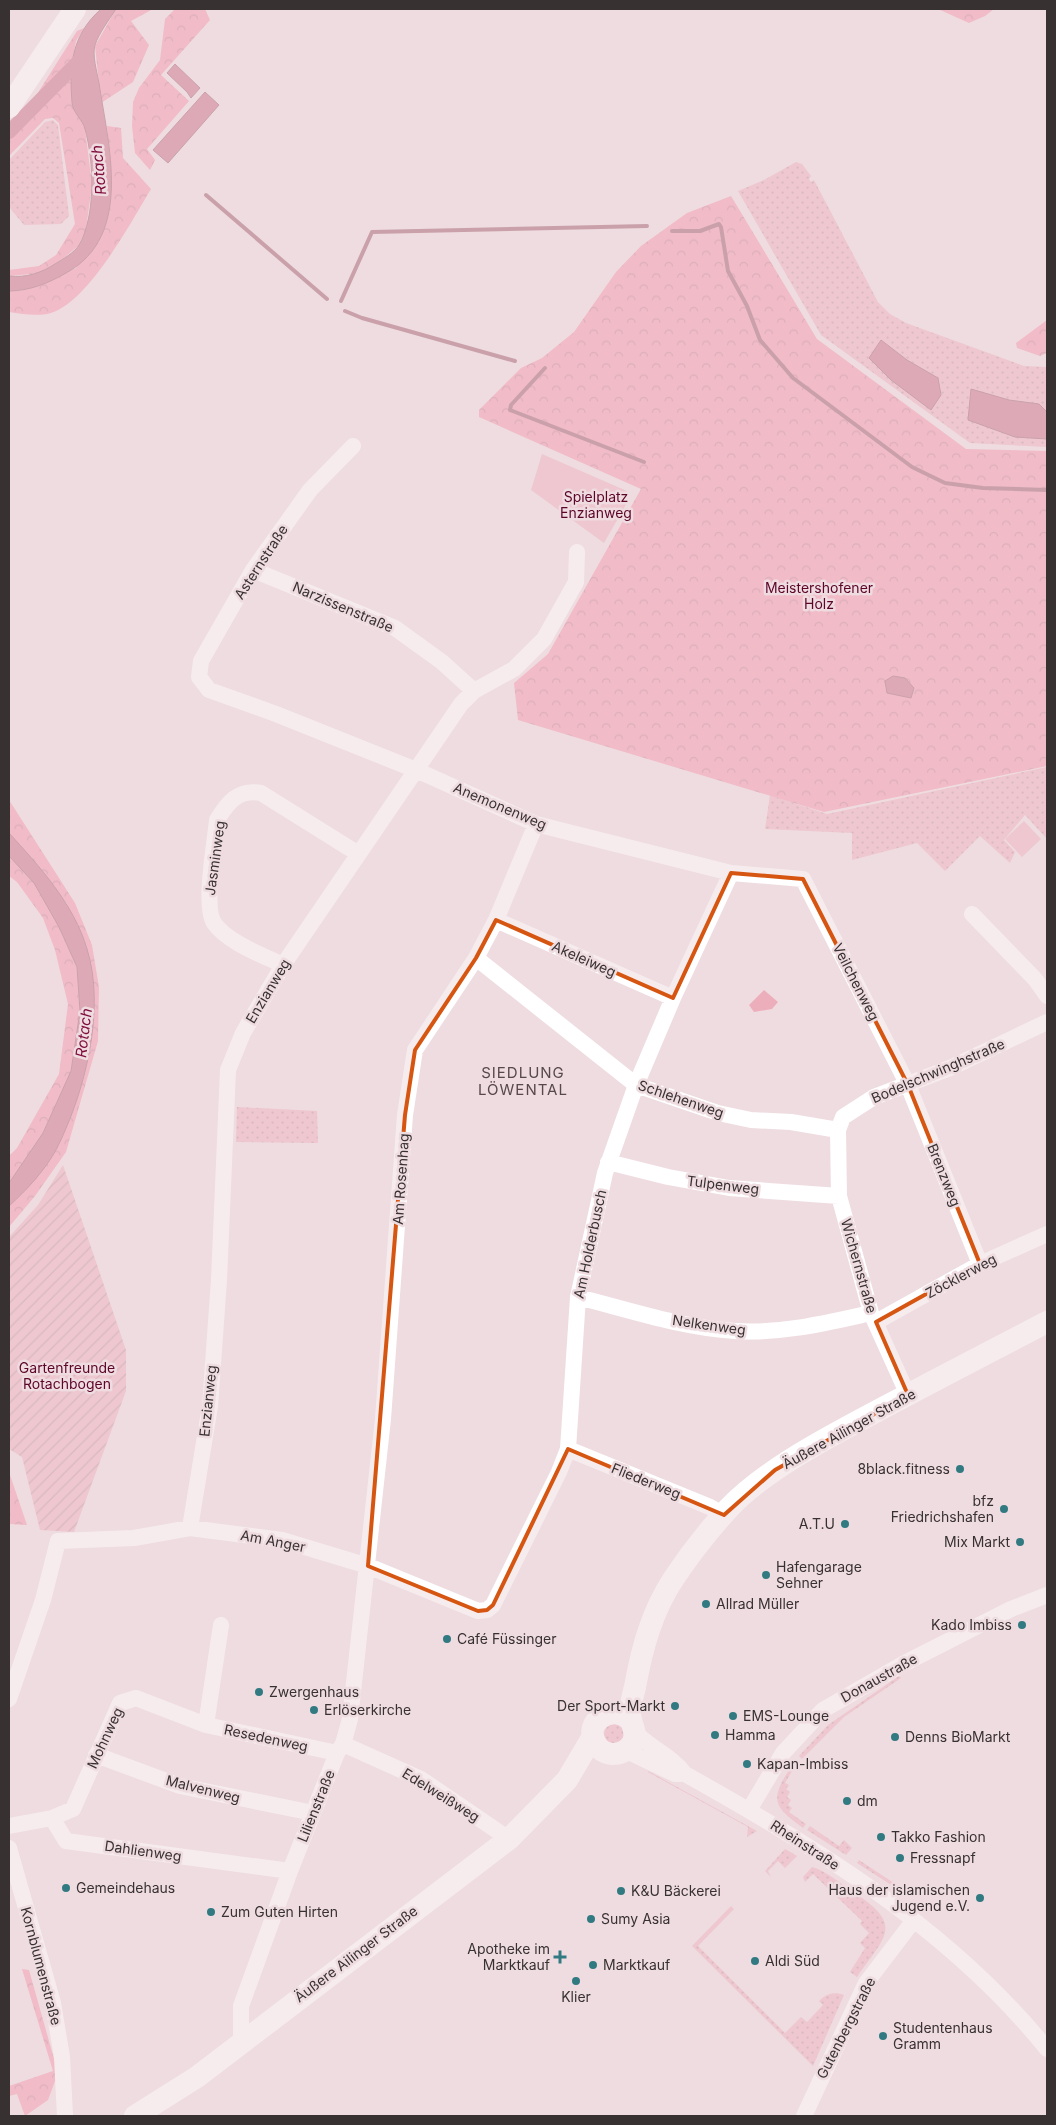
<svg xmlns="http://www.w3.org/2000/svg" width="1056" height="2125" font-family="Inter,sans-serif">
<style>
.grass{fill:url(#grass-dots)}
.forest{fill:url(#forest-crowns)}
.park{fill:#edaebc}
.garden{fill:url(#garden-furrows)}
.water{fill:#c86c84;stroke:#9d5a6b}
.lines{fill:none;stroke-linecap:round;stroke-linejoin:round}
.stream{stroke:#9d5a6b;stroke-width:4}
.canal{stroke:#c86c84;stroke-width:14}
.street{stroke:#fff;stroke-width:16}
.secondary{stroke:#fff;stroke-width:22}
.marked{fill:none;stroke:#d65510;stroke-width:4;stroke-linejoin:round}
.poi-dot{fill:#327a81;stroke:#efdce0;stroke-width:2}
.labels{text-anchor:middle;stroke-width:5;stroke-linejoin:round;paint-order:stroke}
.park-label{font-size:14px;fill:#5c0529;stroke:#efdce0}
.street-label{font-size:14px;fill:#383132;stroke:#efdce0}
.poi-label{font-size:14px;fill:#383132;stroke:#efdce0;text-anchor:start}
.water-label{font-size:15px;font-style:italic;fill:#7f0b3b;stroke:#efdce0}
.neighbourhood-label{font-size:15px;letter-spacing:1px;fill:#57484b;stroke:#efdce0}
</style>
<defs>
<pattern id="grass-dots" width="8" height="8" patternUnits="userSpaceOnUse" patternTransform="scale(1.25)"><rect width="8" height="8" fill="#edaebc"/><path d="M2 2h.1M6 6h.1" fill="none" stroke="#c18e99" stroke-width="1.8" stroke-linecap="round"/></pattern>
<pattern id="forest-crowns" width="20" height="18" patternUnits="userSpaceOnUse" patternTransform="scale(1.25)"><rect width="20" height="18" fill="#f393ab"/><path d="M2 6a3 3 0 1 1 6 0M12 15a3 3 0 1 1 6 0" fill="none" stroke="#c6798c"/></pattern>
<pattern id="garden-furrows" width="10" height="10" patternUnits="userSpaceOnUse" patternTransform="scale(1.25)"><rect width="10" height="10" fill="#edaebc"/><path d="M-1 1l2-2M0 10L10 0M9 11l2-2" fill="none" stroke="#c18e99"/></pattern>
</defs>
<rect width="100%" height="100%" fill="#efdce0"/>
<path class="grass" d="M53,120l5,5 11,91 -8,8 -37,1 -15,-18v-47l36,-38z
M796,162l6,2 9,12 -2,3 2,3 3,-2 64,122 12,12 16,9 118,43 23,1v80l-77,-4 -149,-108 -83,-144 26,-11z
M1047,767v72l-22,-24 -21,25 11,12 -5,11 -30,-27 -35,35 -28,-28 -65,17v-27l-87,-4 5,-34 57,19z
M237,1107l80,4 1,32 -82,-1z
M899,1676l2,2 -57,39 -42,42 -3,-3 29,-31z
M604 1734a10 10 0 1 1 20 0a10 10 0 1 1-20 0Z
M789,1770l3,1 -7,12 4,2 -3,4 4,3 -3,5 4,3 -3,5 4,3 -3,4 17,12 -3,4c-28,-20 -34,-27 -14,-58z
M648,1772v-1l109,60 -10,6 1,-10z
M810,1826l29,20 5,-6 8,8 -6,7 -39,-25z
M785,1849l12,7 -12,12 -7,-7 -10,10 3,6 -6,-6z
M859,1860l53,35 -2,2 -53,-34z
M812,1867c14,4 28,16 40,24 52,34 35,43 5,86l-7,-5 15,-24 -5,-5 9,-10 -9,-9 2,-3 -49,-47 -8,8 -2,-5z
M731,1906l3,3 -36,37 87,87 16,-16 6,5 16,-17 -4,-4c7,-7 15,-10 25,-6l-31,71 -121,-120z"/>
<path class="forest" d="M116,9h37l-22,12 18,24 -16,37 -32,21 -6,-57z
M175,9h30l5,11 -49,55 28,26 -42,48 8,11 -5,10 -15,-17 -3,-27 1,-24 6,-14 21,-28 5,-41z
M938,9h56l-9,7 -16,7z
M84,28l-8,13 -4,22v42l13,23 7,57 -6,44 -8,17 -14,12 -23,15 -32,3v-6l30,-4 17,-11 19,-31 -16,-101 -6,-5 -8,1 -36,37v-21l23,-24 7,-20 38,-60z
M107,126l14,2 2,30 28,31c-20,33 -65,118 -104,125 -12,2 -26,0 -38,-2v-21h10l57,-23 35,-96z
M731,196l86,143 149,110 81,2v315l-223,46 -306,-92 -4,-37 34,-29 93,-165 -162,-72v-7l42,-42 21,-10 32,-26 42,-60 25,-26 46,-33z
M1047,320v33l-7,3 -23,-8 -1,-5z
M9,800l66,103 17,42 7,42 -1,54 -32,111 -31,44 -26,31v-21l16,-15 69,-170 -27,-117 -58,-71z
M9,856l25,27 25,44 18,40 3,44 -9,60 -28,62 -34,50v-27l8,-8 42,-74 9,-70 -13,-54 -12,-32 -26,-36 -8,-6z
M9,1472l18,53 -18,-1z
M22,1969l7,1 29,103 -10,27 -23,16 -8,-22 -8,2v-10l44,-15z"/>
<path class="park" d="M542,454l85,37 1,10 -24,42 -73,-53z
M1024,821l17,18 -19,18 -17,-18z
M764,990l14,12 -6,7 -18,3 -5,-7z"/>
<path class="garden" d="M63,1165l63,185v41l-52,141 -34,-2 -18,-73 -13,-8v-212l29,-32z"/>
<path class="water" d="M101,9h15c-7,11 -17,24 -21,36 -3,10 2,27 4,38 9,61 35,153 -33,190 -17,10 -37,18 -57,18v-15c17,2 32,-3 46,-12 8,-5 19,-11 24,-19 17,-29 15,-84 6,-116 -2,-9 -13,-17 -13,-27 -3,-38 0,-67 29,-93z
M175,64l25,24 -9,10 -4,-6 -20,-19z
M205,92l14,13 -51,58 -15,-13z
M881,340l26,20 31,18 3,17 -10,15 -40,-30 -22,-22z
M971,389l38,11 30,4 8,8v27l-32,-2 -47,-17z
M893,676l12,2 9,10 -3,10 -24,-5 -2,-12z
M9,833c30,33 65,71 78,116 19,60 -2,143 -30,199 -11,21 -30,42 -48,58v-23l34,-50 28,-62 9,-60 -3,-44 -18,-40 -25,-44 -25,-27z"/>
<g class="lines">
<path class="stream" d="M206,195l121,104
M672,231h28l19,-7 2,3 7,44 19,35 13,34 33,38 119,89 33,16 38,5 64,2
M341,301l31,-69 275,-6
M345,311l17,7 153,43
M545,368l-34,37 -1,5 134,52"/>
<path class="canal" d="M9,132l70,-71"/>
<path class="street" d="M353,446l-43,44 -57,80 -52,91 -2,16 10,13 67,24 140,56 120,54 195,49 72,6 105,206 72,179
M253,570l142,58 47,34 32,29
M972,914l63,65 12,17
M496,920l177,78
M476,958l160,127 82,28 33,7 40,2 47,8
M283,965c-21,-10 -56,-23 -69,-42 -11,-17 1,-81 3,-103 11,-18 21,-31 44,-27l96,60
M608,1162l60,15 61,11 110,8
M578,1297c51,13 105,31 157,34 47,3 91,-8 136,-18
M876,1322l104,-58 67,-30
M908,1395l-37,-82 -32,-117 -1,-66 5,-13 31,-20 76,-29 97,-46
M568,1449l142,58 14,8
M190,1528l20,-122 9,-126 9,-210 15,-37 40,-68 178,-261 13,-13 40,-22 30,-30 32,-57 1,-30
M221,1625l-15,100 131,28
M9,1699l34,-99 15,-59 76,-3 56,-10 92,12 86,26 110,45 9,-1 6,-5 66,-133 9,-23 10,-152 27,-124 31,-88 37,-87 58,-125
M635,1732c15,16 37,24 50,42 133,74 266,156 362,275
M343,1744l78,35 88,60
M624,1752l9,2 42,20h5
M96,1755l84,31 133,27
M749,1810l34,-57 40,-43 80,-46 108,-55 36,-14
M52,1818l21,-9 47,-106 16,-5 70,27
M9,1826l43,-8 14,23 224,30
M9,1848l44,155 9,54 3,59
M241,2042v-36l49,-135 47,-118 6,-9 7,-25 33,-300 22,-304 10,-65 61,-92 20,-38 40,-96
M804,2116l62,-133 48,-63"/>
<path class="secondary" d="M9,107l66,-98
M631,1721c-16,-19 -50,0 -35,23 8,14 29,13 37,-2 5,-11 -3,-18 -3,-29 0,-8 3,-18 5,-26 7,-39 17,-76 39,-109 16,-24 35,-48 54,-69 36,-39 104,-74 151,-99 56,-30 112,-59 168,-88
M135,2116l62,-39 312,-238 58,-59 26,-44"/>
</g>
<path d="M0 0H1056V2125H0ZM731,873l72,6 105,206 72,179 -104,58 32,73 -133,75 -51,45 -156,-66 -75,156 -6,5 -9,1 -110,-45 37,-451 10,-65 61,-92 20,-38 177,78z" fill="#efdce0" fill-opacity=".55" fill-rule="evenodd"/>
<path class="marked" d="M731,873l72,6 105,206 72,179 -104,58 32,73 -133,75 -51,45 -156,-66 -75,156 -6,5 -9,1 -110,-45 37,-451 10,-65 61,-92 20,-38 177,78z"/>
<g class="poi-dot">
<circle cx="960" cy="1469" r="5"/>
<circle cx="1004" cy="1509" r="5"/>
<circle cx="845" cy="1524" r="5"/>
<circle cx="1020" cy="1542" r="5"/>
<circle cx="766" cy="1575" r="5"/>
<circle cx="706" cy="1604" r="5"/>
<circle cx="1022" cy="1625" r="5"/>
<circle cx="447" cy="1639" r="5"/>
<circle cx="259" cy="1692" r="5"/>
<circle cx="675" cy="1706" r="5"/>
<circle cx="314" cy="1710" r="5"/>
<circle cx="733" cy="1716" r="5"/>
<circle cx="715" cy="1735" r="5"/>
<circle cx="895" cy="1737" r="5"/>
<circle cx="747" cy="1764" r="5"/>
<circle cx="847" cy="1801" r="5"/>
<circle cx="881" cy="1837" r="5"/>
<circle cx="900" cy="1858" r="5"/>
<circle cx="66" cy="1888" r="5"/>
<circle cx="621" cy="1891" r="5"/>
<circle cx="980" cy="1898" r="5"/>
<circle cx="211" cy="1912" r="5"/>
<circle cx="591" cy="1919" r="5"/>
<path d="M557.5 1949.5h5v5h5v5h-5v5h-5v-5h-5v-5h5z"/>
<circle cx="755" cy="1961" r="5"/>
<circle cx="593" cy="1965" r="5"/>
<circle cx="576" cy="1981" r="5"/>
<circle cx="883" cy="2036" r="5"/>
</g>
<g class="labels">
<g class="park-label">
<text x="596" y="502">Spielplatz<tspan x="596" dy="16">Enzianweg</tspan></text>
<text x="819" y="593">Meistershofener<tspan x="819" dy="16">Holz</tspan></text>
<text x="67" y="1373">Gartenfreunde<tspan x="67" dy="16">Rotachbogen</tspan></text>
</g>
<g class="street-label">
<text transform="translate(261 562) rotate(-57)" y="5">Asternstraße</text>
<text transform="translate(343 607) rotate(23)" y="5">Narzissenstraße</text>
<text transform="translate(500 806) rotate(23)" y="5">Anemonenweg</text>
<text transform="translate(215 858) rotate(-82)" y="5">Jasminweg</text>
<text transform="translate(584 959) rotate(24)" y="5">Akeleiweg</text>
<text transform="translate(856 982) rotate(63)" y="5">Veilchenweg</text>
<text transform="translate(268 991) rotate(-59)" y="5">Enzianweg</text>
<text transform="translate(938 1071) rotate(-23)" y="5">Bodelschwinghstraße</text>
<text transform="translate(681 1099) rotate(19)" y="5">Schlehenweg</text>
<text transform="translate(944 1175) rotate(68)" y="5">Brenzweg</text>
<text transform="translate(401 1179) rotate(-86)" y="5">Am Rosenhag</text>
<text transform="translate(723 1185) rotate(7)" y="5">Tulpenweg</text>
<text transform="translate(590 1244) rotate(-78)" y="5">Am Holderbusch</text>
<text transform="translate(859 1266) rotate(74)" y="5">Wichernstraße</text>
<text transform="translate(961 1276) rotate(-28)" y="5">Zöcklerweg</text>
<text transform="translate(709 1325) rotate(8)" y="5">Nelkenweg</text>
<text transform="translate(208 1401) rotate(-84)" y="5">Enzianweg</text>
<text transform="translate(849 1429) rotate(-29)" y="5">Äußere Ailinger Straße</text>
<text transform="translate(646 1481) rotate(22)" y="5">Fliederweg</text>
<text transform="translate(273 1541) rotate(11)" y="5">Am Anger</text>
<text transform="translate(879 1678) rotate(-29)" y="5">Donaustraße</text>
<text transform="translate(105 1738) rotate(-65)" y="5">Mohnweg</text>
<text transform="translate(266 1738) rotate(12)" y="5">Resedenweg</text>
<text transform="translate(203 1789) rotate(14)" y="5">Malvenweg</text>
<text transform="translate(441 1795) rotate(32)" y="5">Edelweißweg</text>
<text transform="translate(316 1806) rotate(-68)" y="5">Lilienstraße</text>
<text transform="translate(805 1845) rotate(33)" y="5">Rheinstraße</text>
<text transform="translate(143 1851) rotate(8)" y="5">Dahlienweg</text>
<text transform="translate(356 1954) rotate(-37)" y="5">Äußere Ailinger Straße</text>
<text transform="translate(41 1966) rotate(75)" y="5">Kornblumenstraße</text>
<text transform="translate(846 2028) rotate(-63)" y="5">Gutenbergstraße</text>
</g>
<g class="poi-label">
<text x="950" y="1474" text-anchor="end">8black.fitness</text>
<text x="994" y="1506" text-anchor="end">bfz<tspan x="994" dy="16">Friedrichshafen</tspan></text>
<text x="835" y="1529" text-anchor="end">A.T.U</text>
<text x="1010" y="1547" text-anchor="end">Mix Markt</text>
<text x="776" y="1572">Hafengarage<tspan x="776" dy="16">Sehner</tspan></text>
<text x="716" y="1609">Allrad Müller</text>
<text x="1012" y="1630" text-anchor="end">Kado Imbiss</text>
<text x="457" y="1644">Café Füssinger</text>
<text x="269" y="1697">Zwergenhaus</text>
<text x="665" y="1711" text-anchor="end">Der Sport-Markt</text>
<text x="324" y="1715">Erlöserkirche</text>
<text x="743" y="1721">EMS-Lounge</text>
<text x="725" y="1740">Hamma</text>
<text x="905" y="1742">Denns BioMarkt</text>
<text x="757" y="1769">Kapan-Imbiss</text>
<text x="857" y="1806">dm</text>
<text x="891" y="1842">Takko Fashion</text>
<text x="910" y="1863">Fressnapf</text>
<text x="76" y="1893">Gemeindehaus</text>
<text x="970" y="1895" text-anchor="end">Haus der islamischen<tspan x="970" dy="16">Jugend e.V.</tspan></text>
<text x="631" y="1896">K&amp;U Bäckerei</text>
<text x="221" y="1917">Zum Guten Hirten</text>
<text x="601" y="1924">Sumy Asia</text>
<text x="550" y="1954" text-anchor="end">Apotheke im<tspan x="550" dy="16">Marktkauf</tspan></text>
<text x="765" y="1966">Aldi Süd</text>
<text x="603" y="1970">Marktkauf</text>
<text x="576" y="2002" text-anchor="middle">Klier</text>
<text x="893" y="2033">Studentenhaus<tspan x="893" dy="16">Gramm</tspan></text>
</g>
<g class="water-label">
<text transform="translate(99 170) rotate(-95)" y="5">Rotach</text>
<text transform="translate(84 1033) rotate(-83)" y="5">Rotach</text>
</g>
<g class="neighbourhood-label">
<text x="523" y="1078">SIEDLUNG<tspan x="523" dy="17">LÖWENTAL</tspan></text>
</g>
</g>
<rect width="1056" height="2125" fill="none" stroke="#383132" stroke-width="20"/>
</svg>
